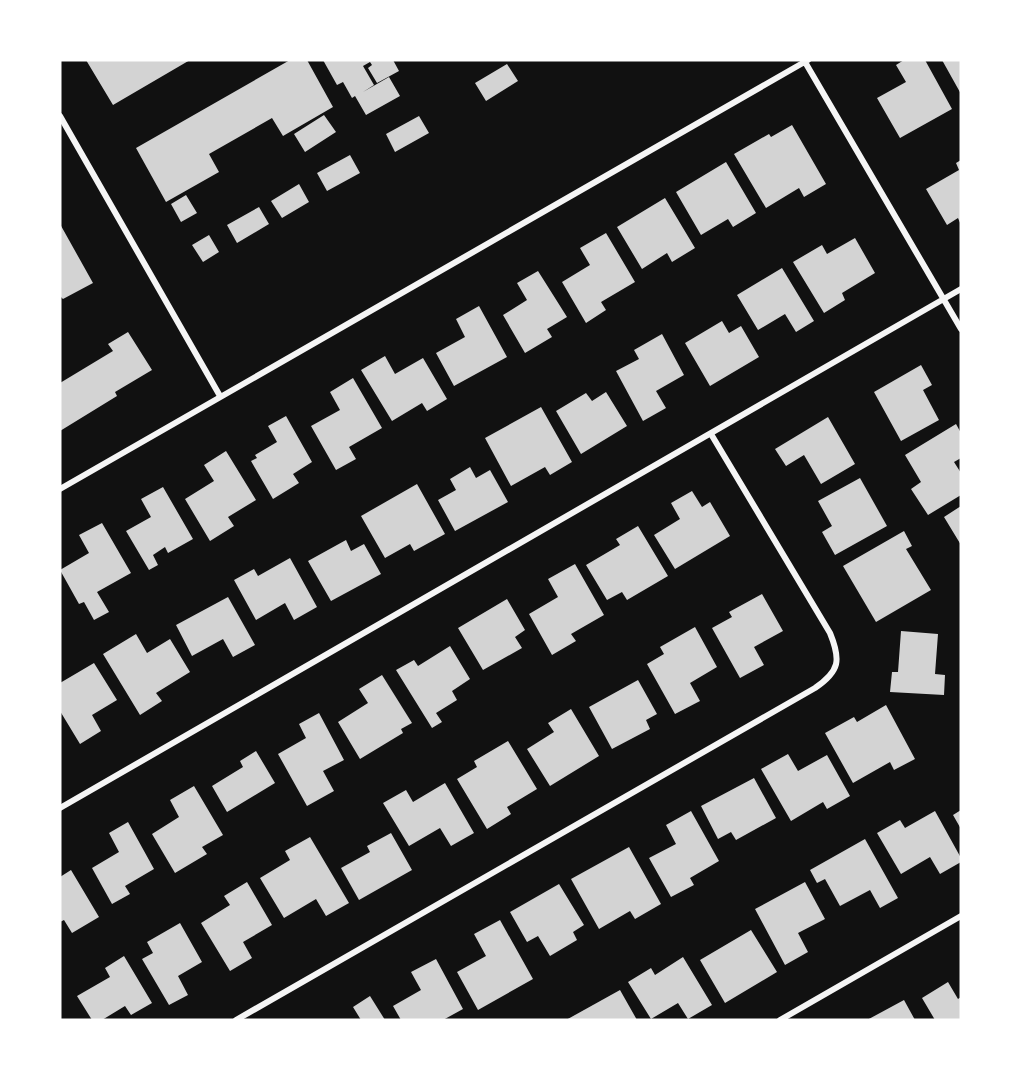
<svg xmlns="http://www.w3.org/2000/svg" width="1021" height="1080" font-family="Roboto,sans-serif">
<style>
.building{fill:#d3d3d3}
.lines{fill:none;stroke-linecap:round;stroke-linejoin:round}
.minor{stroke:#f5f5f5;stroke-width:6}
</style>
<rect width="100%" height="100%" fill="#111"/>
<path class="building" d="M86,60h104l-77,45z
M290,60h17l26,47 -50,29 -11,-18 -63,36 10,18 -53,30 -30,-54z
M323,60h70l6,11 -22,12 -9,-15 4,-3 -2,-3 -7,4 11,19 -11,7 26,-15 11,19 -34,19 -11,-19 -3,2 -9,-16 -6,3z
M904,60h21l27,49 -52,29 -23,-40 29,-16 -10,-17z
M942,60h19v34z
M507,64l11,17 -32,20 -11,-18z
M324,115l12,17 -31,20 -11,-18z
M419,116l10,17 -34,19 -9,-18z
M792,125l34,59 -22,13 -5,-9 -33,20 -32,-54 35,-20 2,3z
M350,155l10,18 -33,18 -10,-18z
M961,160v65l-3,-7 -11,7 -21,-36 33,-19 -3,-7z
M726,162l30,51 -23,14 -5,-8 -27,16 -25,-43z
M299,184l10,18 -27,16 -11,-17z
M186,195l11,18 -16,9 -10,-18z
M665,198l30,50 -23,14 -5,-9 -25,16 -25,-42z
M259,207l10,17 -32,19 -10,-18z
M60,224l33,59 -30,16 -3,-3z
M606,233l29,49 -34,20 5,8 -20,13 -24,-41 28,-17 -10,-17z
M209,235l10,17 -16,10 -11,-17z
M855,238l20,35 -33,20 3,7 -21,13 -31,-51 29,-17 5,9z
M782,268l32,53 -18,11 -11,-18 -27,16 -21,-35z
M538,271l29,46 -20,12 5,8 -27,16 -22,-38 24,-15 -10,-17z
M479,306l28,51 -53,29 -18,-33 29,-16 -9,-18z
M722,321l7,12 12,-7 18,31 -49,29 -25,-43z
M128,332l24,38 -37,22 2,4 -57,35v-48l53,-32 -5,-7z
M662,334l22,41 -28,16 10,17 -23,13 -27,-50 23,-12 -5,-9z
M385,356l10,18 28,-16 24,41 -20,12 -5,-8 -30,18 -31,-51z
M921,365l11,20 -9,5 16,30 -38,21 -27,-49z
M353,378l29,50 -33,19 7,12 -20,11 -25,-44 29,-16 -10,-18z
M606,392l21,34 -46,28 -25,-43 30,-18 6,8z
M541,407l31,55 -22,13 -5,-8 -34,19 -26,-48z
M286,416l26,46 -19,12 6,9 -26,16 -22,-38 6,-3 -2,-3 22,-13 -9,-16z
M828,417l27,47 -34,20 -17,-29 -18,11 -11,-17z
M956,424l5,9v25l-7,4 7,11v22l-33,20 -17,-26 10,-7 -16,-27z
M226,451l30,49 -28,17 6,9 -24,15 -25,-42 29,-18 -10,-16z
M470,467l6,11 14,-8 18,32 -53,29 -17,-31 18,-10 -6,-11z
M860,478l27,48 -52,29 -13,-23 10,-6 -14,-25z
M417,484l28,50 -31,17 -4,-7 -25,14 -24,-42z
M163,487l30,52 -25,14 -3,-6 -12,8 5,10 -9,5 -23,-39 25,-14 -10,-18z
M692,491l10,16 8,-5 20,34 -55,33 -21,-34 26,-16 -9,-16z
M961,506v39l-17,-28z
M102,523l29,50 -34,19 12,20 -15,8 -10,-18 -5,2 -19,-34 29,-17 -10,-18z
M638,526l30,50 -41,24 -5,-8 -15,8 -21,-35 34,-20 -4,-6z
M904,531l8,15 -6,3 25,41 -55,32 -33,-56z
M346,540l5,11 13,-7 17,30 -50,27 -23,-40z
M290,558l27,49 -23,13 -9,-17 -29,17 -22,-40 20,-11 4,7z
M575,564l29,51 -33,19 5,7 -24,14 -23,-41 29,-17 -10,-18z
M762,594l21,37 -29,16 10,18 -24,13 -28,-50 20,-11 -3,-5z
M228,597l27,48 -22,12 -10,-18 -31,17 -16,-31z
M507,599l18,31 -10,7 7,11 -39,22 -25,-42z
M695,627l22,40 -27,16 10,18 -25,13 -28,-50 17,-10 -4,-7z
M901,631l37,3 -3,40 10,1 -1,20 -54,-3 2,-20h6z
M136,634l11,19 23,-14 20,33 -34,21 6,8 -22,14 -37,-61z
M450,646l20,33 -18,12 5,9 -21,13 6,9 -10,6 -36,-58 18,-10 4,6z
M94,663l23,37 -25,15 9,16 -21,13 -20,-33v-28z
M382,675l30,48 -11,6 2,4 -43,26 -22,-37 30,-19 -9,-14z
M638,680l19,34 -11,6 4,9 -38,20 -23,-42z
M886,705l29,54 -21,11 -4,-8 -37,21 -28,-50 29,-16 3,5z
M571,709l28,47 -49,30 -23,-37 27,-17 -6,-9z
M319,713l25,47 -21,11 11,20 -27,15 -29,-52 28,-16 -7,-14z
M508,741l29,48 -30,18 4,7 -24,15 -30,-50 20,-12 -3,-6z
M256,751l19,32 -48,29 -15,-26 31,-19 -3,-6z
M788,754l10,17 29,-16 23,41 -23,13 -4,-7 -32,19 -30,-52z
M754,778l22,40 -40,22 -5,-8 -13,7 -17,-33z
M445,783l29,50 -23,13 -11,-18 -31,18 -26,-43 23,-13 7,12z
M194,786l29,49 -21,12 5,7 -32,19 -23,-39 27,-17 -9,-17z
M961,810v19l-8,-14z
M691,811l28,50 -29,17 4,7 -23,12 -22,-39 27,-14 -10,-19z
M935,811l26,47v4l-21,12 -10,-17 -29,17 -24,-41 23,-13 5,8z
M128,822l26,47 -29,17 5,8 -18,10 -20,-36 27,-16 -10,-19z
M391,833l21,37 -53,30 -18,-32 29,-16 -3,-6z
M310,837l39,66 -23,13 -10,-17 -32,19 -24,-40 30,-18 -5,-9z
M865,839l33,59 -18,10 -10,-18 -30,16 -15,-27 -8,4 -7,-13z
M629,847l32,57 -26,15 -5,-8 -31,18 -28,-50z
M71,870l28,47 -27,16 -8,-13 -4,2v-45z
M247,882l25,43 -29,17 9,16 -22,13 -29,-48 29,-18 -6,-9z
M805,882l20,37 -27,14 10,19 -23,13 -30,-56z
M559,884l25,41 -11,7 4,8 -27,16 -12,-20 -11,6 -17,-30z
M500,920l33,59 -55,31 -21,-38 29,-16 -12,-22z
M180,923l22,39 -24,14 10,19 -19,10 -27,-46 11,-6 -6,-11z
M751,930l26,42 -52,31 -25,-43z
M124,956l28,47 -21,12 -6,-9 -23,14h-10l-15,-24 33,-19 -5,-9z
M683,957l29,48 -24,14 -10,-16 -27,16 -23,-37 23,-14 4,7z
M436,959l27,50 -20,11h-42l-8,-14 28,-16 -10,-18z
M948,982l10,17 3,-2v23h-26l-13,-22z
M620,990l17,30h-71z
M370,996l15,24h-24l-8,-13z
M904,1000l11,20h-48z"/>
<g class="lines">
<path class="minor" d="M805,62l156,267
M60,116l160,280
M60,489l748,-429
M60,808l901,-519
M236,1020l579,-332c25,-17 26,-28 15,-55l-119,-199
M780,1020l181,-104"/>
</g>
<rect width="1021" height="1080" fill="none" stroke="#ffffff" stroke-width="123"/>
</svg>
